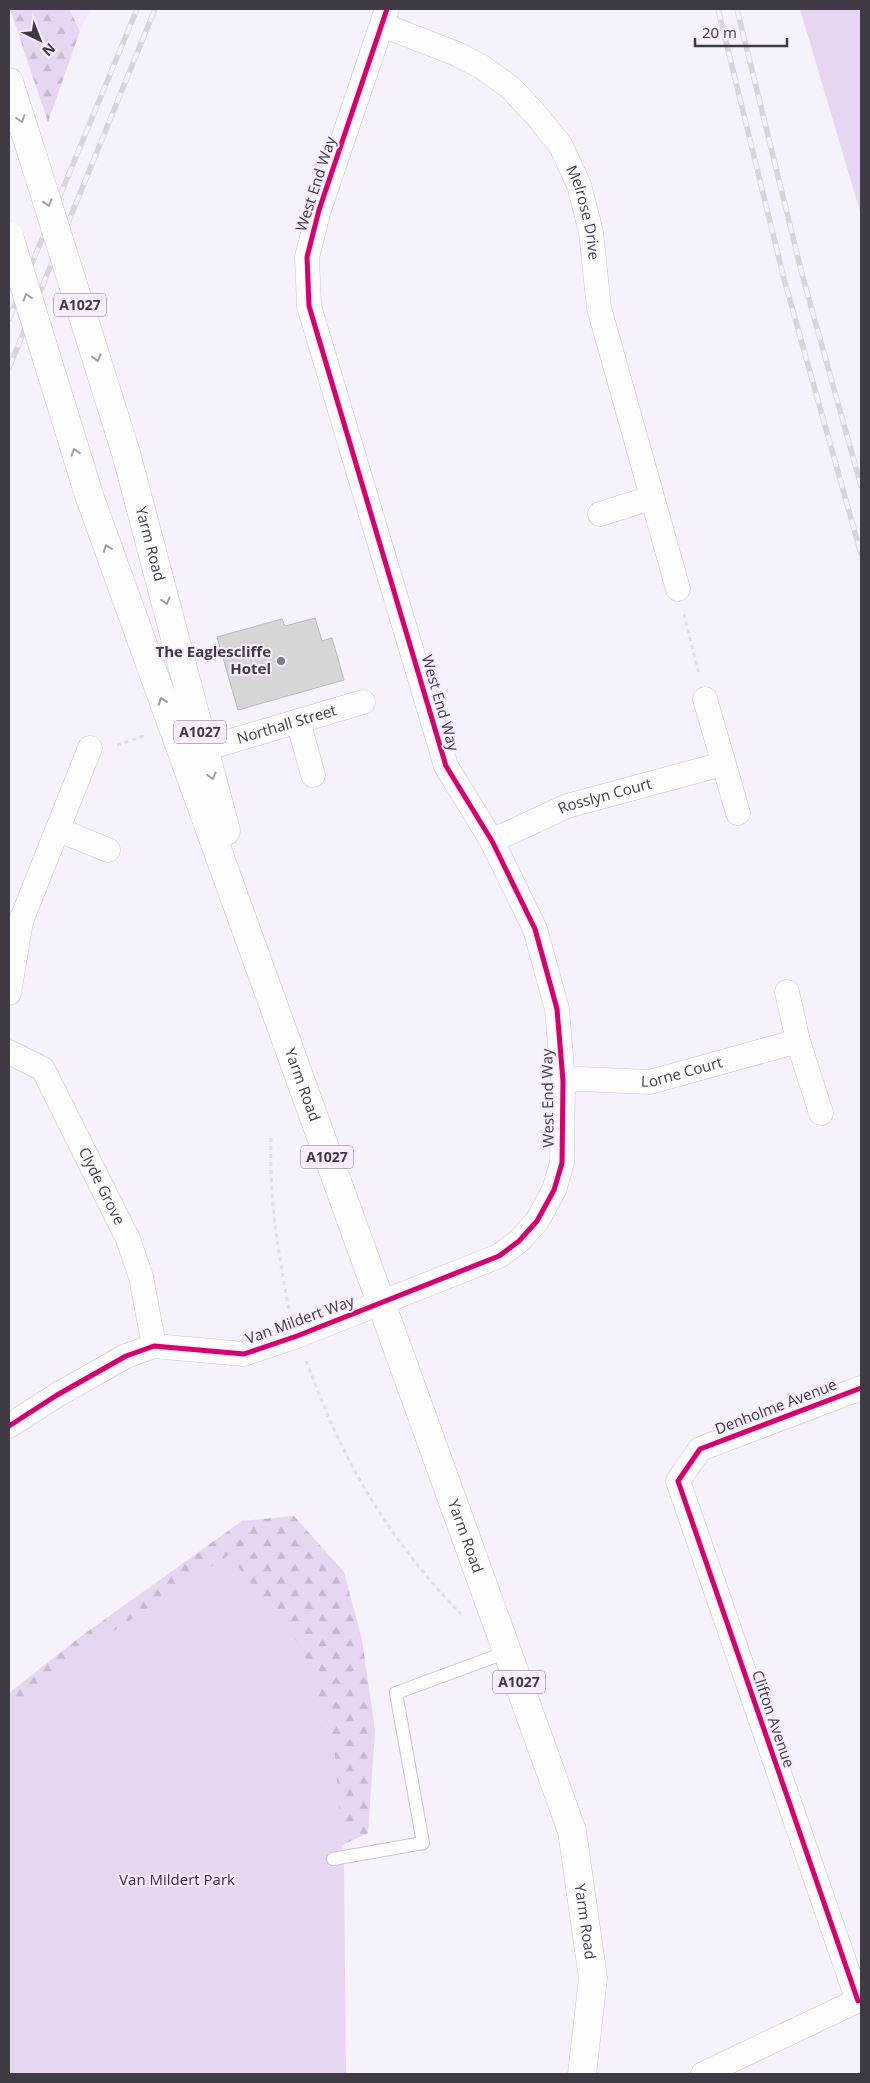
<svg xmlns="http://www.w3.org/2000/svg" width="870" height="2083" font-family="'Open Sans',sans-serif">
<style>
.built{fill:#f2e7fb}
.forest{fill:url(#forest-firs)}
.park{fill:#e7d6f2}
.building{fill:#d5d6d5;stroke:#b9bab9}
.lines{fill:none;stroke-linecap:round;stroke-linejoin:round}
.service-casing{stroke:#c9c4cd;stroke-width:14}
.minor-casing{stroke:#c9c4cd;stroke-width:25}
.primary-casing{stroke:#c9c4cd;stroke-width:29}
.path{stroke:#dedde0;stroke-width:3;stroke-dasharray:4 4;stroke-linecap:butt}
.service{stroke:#fefdfe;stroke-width:12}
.minor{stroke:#fefdfe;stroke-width:24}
.primary{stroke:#fefdfe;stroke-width:28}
.rail-casing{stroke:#d7d5d7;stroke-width:5.5}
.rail{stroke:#f7edfe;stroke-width:4;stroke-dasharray:11;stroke-linecap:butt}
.primary-bridge-casing{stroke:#c9c4cd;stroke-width:29;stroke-linecap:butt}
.primary-bridge{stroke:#fefdfe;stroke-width:28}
.cycleway-casing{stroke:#f7edfe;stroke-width:8}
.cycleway{stroke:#d6006c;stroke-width:5}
.oneway{stroke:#9f9ca2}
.poi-dot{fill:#807a84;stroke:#f7edfe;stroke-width:2}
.labels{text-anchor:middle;stroke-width:4;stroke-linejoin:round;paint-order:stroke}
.shield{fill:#f7edfe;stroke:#77707c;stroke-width:1}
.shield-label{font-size:14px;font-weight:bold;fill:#403a45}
.street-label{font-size:15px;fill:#403a45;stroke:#f7edfe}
.poi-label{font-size:15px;font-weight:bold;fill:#403a45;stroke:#f7edfe;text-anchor:end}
.park-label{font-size:15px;fill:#421e56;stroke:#f7edfe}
</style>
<defs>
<pattern id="forest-firs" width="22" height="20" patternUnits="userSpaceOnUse" patternTransform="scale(1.25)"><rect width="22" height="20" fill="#e7d6f2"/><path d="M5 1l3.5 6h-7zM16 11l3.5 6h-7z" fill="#c7b8d1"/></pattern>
</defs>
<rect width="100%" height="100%" fill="#f6f1fa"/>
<path class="built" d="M69,9h21l-10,22z"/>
<path class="forest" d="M10,9h59l11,22 -32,91z
M294,1516l50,56 18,68 13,90 -7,103 -38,18 -321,-104v-54l71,-56 162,-116z"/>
<path class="park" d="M800,9h61v206z
M229,1555l74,95 31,94 10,124 2,206h-337v-367l86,-64z"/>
<path class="building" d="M315,618l7,23 10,-3 12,42 -106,30 -21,-73 65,-18 3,7z"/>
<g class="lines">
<g class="service-casing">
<path id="service" d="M333,1859l90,-16 -27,-150 111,-41"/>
</g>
<g class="minor-casing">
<g id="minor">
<path id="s1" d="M382,25l75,29 25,13 29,21 26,28 24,30 18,39 12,47 8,76 79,281"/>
<path d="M600,514l51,-16"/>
<path d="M705,699l33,114"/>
<path d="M298,721l15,54"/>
<path id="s2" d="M187,754l176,-52"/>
<path d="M59,830l49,20"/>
<path id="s3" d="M492,841l75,-35 156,-42"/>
<path d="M787,992l11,49 23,72"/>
<path d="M9,993l12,-72 69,-173"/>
<path id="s4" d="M9,1052l34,17 85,170 13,38 13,69"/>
<path id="s5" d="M563,1081l17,-2 70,3 148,-41"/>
<path d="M9,1426l48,-31 69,-39 28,-10 90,8 53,-18 202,-80 20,-15 18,-20 17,-31 8,-27 1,-82 -6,-72 -22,-80 -43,-88 -46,-75 -137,-460 -2,-49 12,-47 68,-201"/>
<path d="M858,2001l-180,-520 22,-32 161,-61"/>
<path d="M703,2074l158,-75"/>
</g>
</g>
<g class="primary-casing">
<g id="primary">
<path d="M9,82l24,75"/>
<path id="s6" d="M126,453l100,378"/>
<path id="s7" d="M90,498l482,1333 21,147 -11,96"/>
</g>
</g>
<path class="path" d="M684,614l15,60
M117,745l27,-9
M271,1138c-2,60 7,113 18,172
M306,1361c11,27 21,55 34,81 30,63 72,122 121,172"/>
<use href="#service" class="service"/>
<use href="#minor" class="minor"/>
<use href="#primary" class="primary"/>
<g class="rail-casing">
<path id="rail" d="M718,9l66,270 77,275
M737,9l65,265 59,212
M9,319l128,-310
M9,368l146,-359"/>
</g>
<use href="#rail" class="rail"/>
<g class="primary-bridge-casing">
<path id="primary-bridge" d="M33,157l93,296
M9,236l81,262"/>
</g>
<use href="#primary-bridge" class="primary-bridge"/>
<g class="cycleway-casing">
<path id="cycleway" d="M9,1426l48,-31 69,-39 28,-10 90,8 53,-18 202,-80 20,-15 18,-20 17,-31 8,-27 1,-82 -6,-72 -22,-80 -43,-88 -46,-75 -137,-460 -2,-49 12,-47 68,-201
M858,2001l-180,-520 22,-32 161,-61"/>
</g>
<use href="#cycleway" class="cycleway"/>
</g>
<defs><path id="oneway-chevron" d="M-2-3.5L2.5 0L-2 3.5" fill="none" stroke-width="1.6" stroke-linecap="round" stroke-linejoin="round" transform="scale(1.25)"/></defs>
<g class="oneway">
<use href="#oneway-chevron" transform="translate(21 119) rotate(72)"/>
<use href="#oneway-chevron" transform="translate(48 203) rotate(73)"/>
<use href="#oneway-chevron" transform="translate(27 297) rotate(-107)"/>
<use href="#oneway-chevron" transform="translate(97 358) rotate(73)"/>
<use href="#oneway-chevron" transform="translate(75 452) rotate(-107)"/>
<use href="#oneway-chevron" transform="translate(107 548) rotate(-110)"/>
<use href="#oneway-chevron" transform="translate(166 601) rotate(75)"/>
<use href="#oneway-chevron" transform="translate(162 701) rotate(-110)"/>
<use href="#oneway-chevron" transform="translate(212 776) rotate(75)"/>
</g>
<circle class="poi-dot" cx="281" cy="661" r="5"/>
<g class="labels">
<g class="shield">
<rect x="54" y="293.5" width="52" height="23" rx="4"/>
<rect x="174" y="720.5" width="52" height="23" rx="4"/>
<rect x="301" y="1145.5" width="52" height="23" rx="4"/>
<rect x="493" y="1670.5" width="52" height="23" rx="4"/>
</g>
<g class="shield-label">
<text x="80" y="310">A1027</text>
<text x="200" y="737">A1027</text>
<text x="327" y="1162">A1027</text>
<text x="519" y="1687">A1027</text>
</g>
<g class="street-label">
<text transform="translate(316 184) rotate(-72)" y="5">West End Way</text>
<text dy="5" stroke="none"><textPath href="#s1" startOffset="292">Melrose Drive</textPath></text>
<text dy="5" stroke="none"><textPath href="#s6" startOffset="94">Yarm Road</textPath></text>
<text transform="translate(440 703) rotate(74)" y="5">West End Way</text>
<text dy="5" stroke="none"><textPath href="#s2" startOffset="104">Northall Street</textPath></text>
<text dy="5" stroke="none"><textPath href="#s3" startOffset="122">Rosslyn Court</textPath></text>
<text dy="5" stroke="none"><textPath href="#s5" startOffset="120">Lorne Court</textPath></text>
<text dy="5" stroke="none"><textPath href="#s7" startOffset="624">Yarm Road</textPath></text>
<text transform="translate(548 1098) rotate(-91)" y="5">West End Way</text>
<text dy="5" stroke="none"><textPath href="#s4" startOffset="169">Clyde Grove</textPath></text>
<text transform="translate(300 1320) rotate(-20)" y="5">Van Mildert Way</text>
<text transform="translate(776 1407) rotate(-21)" y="5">Denholme Avenue</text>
<text dy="5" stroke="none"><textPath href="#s7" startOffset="1104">Yarm Road</textPath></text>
<text transform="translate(773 1719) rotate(71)" y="5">Clifton Avenue</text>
<text dy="5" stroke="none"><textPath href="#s7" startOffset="1509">Yarm Road</textPath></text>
</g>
<g class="poi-label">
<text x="271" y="657">The Eaglescliffe<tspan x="271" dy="17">Hotel</tspan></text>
</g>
<g class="park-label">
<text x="177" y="1885">Van Mildert Park</text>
</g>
</g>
<rect width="870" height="2083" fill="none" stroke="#403a45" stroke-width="20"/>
<g transform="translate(40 40) rotate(137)" stroke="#f7edfe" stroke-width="4" paint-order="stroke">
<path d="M0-4L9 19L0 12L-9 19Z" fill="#403a45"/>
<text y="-8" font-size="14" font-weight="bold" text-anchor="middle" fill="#403a45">N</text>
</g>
<path d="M695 38v8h92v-8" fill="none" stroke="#403a45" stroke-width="2.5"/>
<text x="702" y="38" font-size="15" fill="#403a45" stroke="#f7edfe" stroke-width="4" paint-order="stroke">20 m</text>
</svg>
